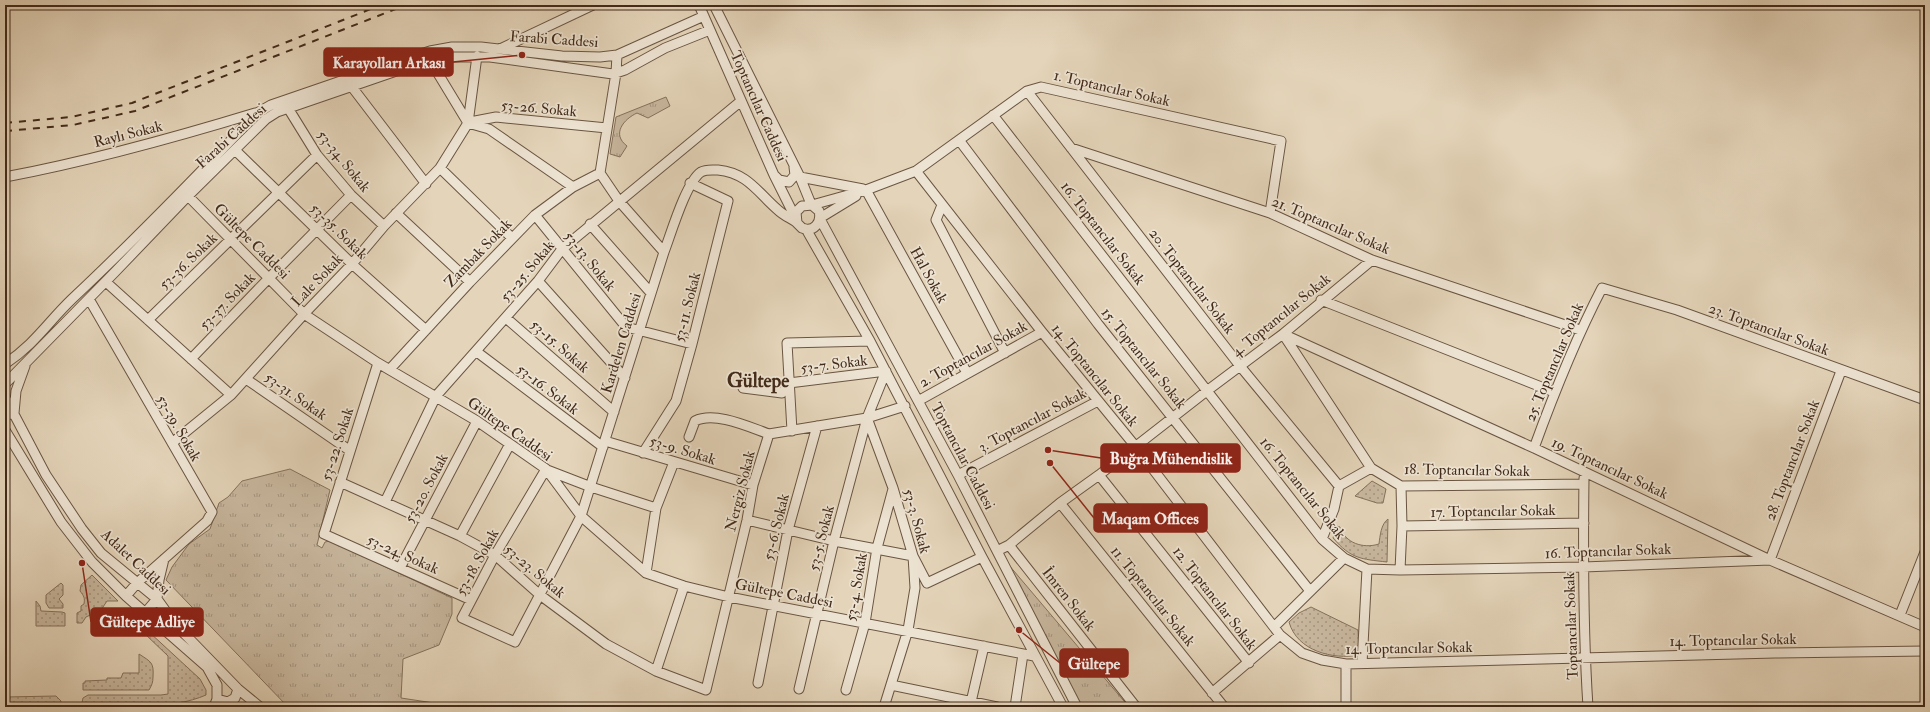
<svg xmlns="http://www.w3.org/2000/svg" width="1930" height="712" font-family="'IM FELL Double Pica',serif">
<style>
.grass{fill:url(#grass-dots);stroke:#85715c}
.park{fill:url(#park-tufts);stroke:#85715c}
.lines{fill:none;stroke-linecap:round;stroke-linejoin:round}
.minor-casing{stroke:#6a5542;stroke-width:11}
.minor{stroke:#ede3d2;stroke-width:9}
.rail{stroke:#422b1a;stroke-width:2;stroke-dasharray:7 7;stroke-linecap:butt}
.labels{text-anchor:middle;stroke-width:3.5;stroke-linejoin:round;paint-order:stroke}
.street-label{font-size:15px;fill:#422b1a;stroke:#ede3d2}
.district-label{font-size:19px;font-weight:bold;fill:#422b1a;stroke:#ede3d2}
.leader{fill:none;stroke:#8f2418;stroke-width:1.5}
.callout-dot{fill:#8f2418;stroke:#ede3d2;stroke-width:1.5}
.callout{fill:#8f2418;stroke:#8f2418;stroke-width:1.5}
.callout-label{font-size:16px;text-anchor:middle;font-weight:bold;fill:#fff}
</style>
<defs>
<pattern id="grass-dots" width="8" height="8" patternUnits="userSpaceOnUse"><rect width="8" height="8" fill="#c8b79e"/><path d="M2 2h.1M6 6h.1" fill="none" stroke="#a49580" stroke-width="1.8" stroke-linecap="round"/></pattern>
<pattern id="park-tufts" width="24" height="20" patternUnits="userSpaceOnUse"><rect width="24" height="20" fill="#c8b79e"/><path d="M3 7l-1-3M5 7V3M7 7l1-3M15 17l-1-3M17 17v-4M19 17l1-3" fill="none" stroke="#a49580"/></pattern>
</defs>
<rect width="100%" height="100%" fill="#e4d4b9"/>
<filter id="stains"><feTurbulence type="fractalNoise" baseFrequency=".005" numOctaves="4"/><feColorMatrix values="0 0 0 0 .2 0 0 0 0 .09 0 0 0 0 .02 0 0 0 .5 -.17"/></filter>
<radialGradient id="worn" r=".72"><stop offset=".6" stop-color="#630" stop-opacity="0"/><stop offset="1" stop-color="#630" stop-opacity=".3"/></radialGradient>
<path class="grass" d="M1372,481l14,8 -3,14h-6l-22,-7z
M1388,519l-1,43c-26,-3 -36,-3 -54,-24l3,-12 4,1c5,16 23,22 39,17 1,-8 2,-20 9,-25z
M92,575l26,26h-11l-6,9 -15,7 -4,6h-5v-10l4,-2v-5l3,-2c1,-6 0,-8 -4,-13l1,-6z
M61,583l2,2v10l-4,4 4,5v4h-14l-3,-5v-8z
M36,601l4,5 1,5 21,1 3,1v13h-29z
M1311,607l47,23 1,25c-26,5 -62,-4 -70,-33l10,-9z
M123,608l77,71 6,11v5c-34,15 -88,12 -125,12l2,-9 5,-3h73l7,-1v-38l-47,-45z
M139,654c12,8 15,8 14,23 0,5 -1,8 -4,13h-66v-7h2v-2l22,-1v-2h14l2,-5h16z
M56,696l5,5 -1,6h-55v-10z"/>
<path class="park" d="M666,97l4,9 -22,12 -11,-5c-13,6 -26,21 -10,33l-7,11 -10,-3 6,-37z
M290,469l40,21 -13,55 5,3 3,-6 5,-1 122,57v16l-13,31 -36,14 -2,39 33,5 9,4 -156,-1 -121,-126 6,-13 17,-23 21,-15 9,-26 9,-6 14,-16z
M1008,564l121,143h-47z"/>
<g class="lines">
<g class="minor-casing">
<path id="minor" d="M699,5l75,170 21,42
M714,5l86,172 11,27
M500,49l93,-44
M431,62l37,61 21,6 84,58
M352,87l74,97
M1027,91l213,275 99,120
M288,108l29,47 34,40 33,31
M993,115l329,424 22,19 23,11 33,1 183,-3 187,-7 71,-189
M470,122l26,-5 111,11
M959,140l139,184 212,267
M1071,148l199,65 102,47 208,70
M235,150l117,114 74,66
M440,168l72,70
M916,171l126,161 94,115 144,188 22,18 20,7 24,4 429,-11 150,-2
M775,176l4,4 10,2 6,-7 -1,-8
M5,177c85,-16 168,-39 250,-64
M800,177l63,12
M866,190l101,183
M188,196l116,118 74,49 99,58 69,48 35,47 65,57 38,13 45,11 305,59
M812,205l54,-15 50,-19 111,-80 14,-4 240,54 -11,72
M942,205l-6,15 69,133
M396,213l74,69
M535,215l91,112 66,17
M820,218l36,-22
M820,219l138,256 119,232
M590,224l61,69
M806,229l64,112 112,216 81,150
M664,252c7,-18 22,-70 37,-80 5,-3 12,-2 17,-2 30,3 40,23 60,40 5,5 12,8 18,12 2,2 4,4 6,6 12,5 20,-6 17,-17l-7,-6 -10,1 -6,6 1,11
M538,281l87,97
M106,282l125,113
M89,299l123,213 -5,9 -70,62 -11,13
M1321,300l233,92
M506,318l108,94
M148,320l169,-165
M1283,334l251,114 236,112 155,67
M1283,334l88,134 30,18 183,-2
M477,352l126,95
M191,359l78,-81 82,-83
M378,363l-54,171 147,66
M5,364c30,-20 43,-42 67,-65 64,-60 125,-123 185,-186l14,-8 131,-45 28,-9 22,-4h29l81,9 38,1 17,-2 87,-39
M390,369l80,-87 65,-67 38,-28 27,-14
M246,379l103,71
M5,384l109,-111 74,-77 78,-77 11,-7 131,-45 46,-10h36l123,17 12,-4 40,-22 45,-18
M743,388l39,5 7,-10 97,-12 -19,47 26,70 20,68 2,32 -7,42 -24,77
M5,397l41,78 36,54 19,24 56,46 18,25 63,65 22,18
M918,401l124,-69
M5,415l9,-2 2,-22 9,-25
M5,430l56,92 31,40 34,34 81,71 10,18v14l-3,8
M792,431l-5,-88 83,-2
M689,437l6,-16c20,-10 54,6 74,13
M605,441l148,44
M172,443l59,-48 73,-81 48,-50 32,-38 56,-58 28,-45 9,-67
M1534,448c20,-55 41,-108 68,-160l75,22 248,90
M643,453l33,-52 16,-57 36,-143 -38,-18
M546,469l-51,86 -33,63 53,24 66,-126 83,-264 -45,-51 -19,-28 16,-100 1,-18
M547,470l44,17 65,21
M958,475l140,-74
M1099,475l150,188
M1584,478c-1,77 -1,153 4,229
M340,482l120,54 35,19 45,40 66,49 50,27 50,19 41,-170 6,-35 16,-51 98,-16 38,-12
M385,502l51,-106 102,-115 24,-32 179,-148
M1060,503l164,204
M747,520l87,21 79,15 14,27 55,-26
M1402,526l182,-3
M460,536l50,-92
M1322,539l12,-30 5,-23 32,-18
M1009,545l127,162
M997,551l12,-6 51,-42 39,-28 109,-85 75,-56 89,-74
M400,568l77,-147
M1400,570l2,-44 -1,-40
M646,573l10,-65 18,-46
M145,613l12,-14 2,-19 5,-21
M1900,615l25,-63
M1274,627l70,-69
M1346,664v43
M1362,664l5,-95
M656,671l28,-85
M758,683l30,-153 29,-104
M891,685l106,22
M799,689l35,-148 33,-123
M846,690l19,-67 12,-75 16,-59
M1212,693l68,-58
M217,699l11,3 7,-4 3,-9
M971,702l13,-56
M1015,707l8,-53"/>
</g>
<use href="#minor" class="minor"/>
<path class="rail" d="M5,123l66,-6 61,-14 249,-98
M5,131l68,-6 62,-14 271,-106"/>
</g>
<g class="labels">
<g class="street-label">
<text transform="translate(554 39) rotate(4)" y="5">Farabi Caddesi</text>
<text transform="translate(1112 88) rotate(13)" y="5">1. Toptancılar Sokak</text>
<text transform="translate(759 106) rotate(66)" y="5">Toptancılar Caddesi</text>
<text transform="translate(539 108) rotate(5)" y="5">53-26. Sokak</text>
<text transform="translate(128 134) rotate(-14)" y="5">Raylı Sokak</text>
<text transform="translate(231 136) rotate(-42)" y="5">Farabi Caddesi</text>
<text transform="translate(344 161) rotate(51)" y="5">53-34. Sokak</text>
<text transform="translate(1331 225) rotate(23)" y="5">21. Toptancılar Sokak</text>
<text transform="translate(339 231) rotate(44)" y="5">53-35. Sokak</text>
<text transform="translate(1103 233) rotate(52)" y="5">16. Toptancılar Sokak</text>
<text transform="translate(252 241) rotate(45)" y="5">Gültepe Caddesi</text>
<text transform="translate(478 253) rotate(-46)" y="5">Zambak Sokak</text>
<text transform="translate(188 261) rotate(-44)" y="5">53-36. Sokak</text>
<text transform="translate(590 261) rotate(51)" y="5">53-13. Sokak</text>
<text transform="translate(527 271) rotate(-50)" y="5">53-25. Sokak</text>
<text transform="translate(929 275) rotate(61)" y="5">Hal Sokak</text>
<text transform="translate(317 280) rotate(-46)" y="5">Lale Sokak</text>
<text transform="translate(1192 281) rotate(52)" y="5">20. Toptancılar Sokak</text>
<text transform="translate(227 301) rotate(-46)" y="5">53-37. Sokak</text>
<text transform="translate(687 307) rotate(-76)" y="5">53-11. Sokak</text>
<text transform="translate(1281 315) rotate(-39)" y="5">4. Toptancılar Sokak</text>
<text transform="translate(1769 329) rotate(20)" y="5">23. Toptancılar Sokak</text>
<text transform="translate(621 343) rotate(-73)" y="5">Kardelen Caddesi</text>
<text transform="translate(560 346) rotate(41)" y="5">53-15. Sokak</text>
<text transform="translate(973 354) rotate(-29)" y="5">2. Toptancılar Sokak</text>
<text transform="translate(1144 358) rotate(51)" y="5">15. Toptancılar Sokak</text>
<text transform="translate(1554 362) rotate(-67)" y="5">25. Toptancılar Sokak</text>
<text transform="translate(834 364) rotate(-7)" y="5">53-7. Sokak</text>
<text transform="translate(1095 375) rotate(51)" y="5">14. Toptancılar Sokak</text>
<text transform="translate(548 389) rotate(37)" y="5">53-16. Sokak</text>
<text transform="translate(296 396) rotate(35)" y="5">53-31. Sokak</text>
<text transform="translate(1032 420) rotate(-28)" y="5">3. Toptancılar Sokak</text>
<text transform="translate(179 428) rotate(60)" y="5">53-39. Sokak</text>
<text transform="translate(510 429) rotate(35)" y="5">Gültepe Caddesi</text>
<text transform="translate(337 444) rotate(-72)" y="5">53-22. Sokak</text>
<text transform="translate(683 450) rotate(17)" y="5">53-9. Sokak</text>
<text transform="translate(963 456) rotate(62)" y="5">Toptancılar Caddesi</text>
<text transform="translate(1792 460) rotate(-69)" y="5">28. Toptancılar Sokak</text>
<text transform="translate(1610 468) rotate(25)" y="5">19. Toptancılar Sokak</text>
<text transform="translate(1467 470) rotate(1)" y="5">18. Toptancılar Sokak</text>
<text transform="translate(426 488) rotate(-62)" y="5">53-20. Sokak</text>
<text transform="translate(1303 488) rotate(51)" y="5">16. Toptancılar Sokak</text>
<text transform="translate(740 491) rotate(-76)" y="5">Nergiz Sokak</text>
<text transform="translate(1493 511) rotate(-1)" y="5">17. Toptancılar Sokak</text>
<text transform="translate(917 521) rotate(75)" y="5">53-3. Sokak</text>
<text transform="translate(776 527) rotate(-76)" y="5">53-6. Sokak</text>
<text transform="translate(821 538) rotate(-76)" y="5">53-5. Sokak</text>
<text transform="translate(1608 551) rotate(-2)" y="5">16. Toptancılar Sokak</text>
<text transform="translate(403 554) rotate(24)" y="5">53-24. Sokak</text>
<text transform="translate(136 562) rotate(43)" y="5">Adalet Caddesi</text>
<text transform="translate(477 562) rotate(-61)" y="5">53-18. Sokak</text>
<text transform="translate(535 571) rotate(40)" y="5">53-23. Sokak</text>
<text transform="translate(856 587) rotate(-80)" y="5">53-4. Sokak</text>
<text transform="translate(784 593) rotate(11)" y="5">Gültepe Caddesi</text>
<text transform="translate(1153 596) rotate(51)" y="5">11. Toptancılar Sokak</text>
<text transform="translate(1215 598) rotate(52)" y="5">12. Toptancılar Sokak</text>
<text transform="translate(1069 599) rotate(52)" y="5">İmren Sokak</text>
<text transform="translate(1571 626) rotate(-92)" y="5">Toptancılar Sokak</text>
<text transform="translate(1733 640) rotate(-1)" y="5">14. Toptancılar Sokak</text>
<text transform="translate(1409 648) rotate(-1)" y="5">14. Toptancılar Sokak</text>
</g>
<g class="district-label">
<text x="758" y="387">Gültepe</text>
</g>
</g>
<path class="leader" d="M522 55L453 62M1048 450L1101 458M1050 463L1094 518M82 563L91 622M1019 630L1060 663"/>
<g class="callout-dot">
<circle cx="522" cy="55" r="4"/>
<circle cx="1048" cy="450" r="4"/>
<circle cx="1050" cy="463" r="4"/>
<circle cx="82" cy="563" r="4"/>
<circle cx="1019" cy="630" r="4"/>
</g>
<g class="callout">
<rect x="324" y="48" width="129" height="28" rx="4"/>
<rect x="1101" y="444" width="139" height="28" rx="4"/>
<rect x="1094" y="504" width="113" height="28" rx="4"/>
<rect x="91" y="608" width="112" height="28" rx="4"/>
<rect x="1060" y="649" width="68" height="28" rx="4"/>
</g>
<g class="callout-label">
<text x="389" y="68">Karayolları Arkası</text>
<text x="1171" y="464">Buğra Mühendislik</text>
<text x="1150" y="524">Maqam Offices</text>
<text x="147" y="627">Gültepe Adliye</text>
<text x="1094" y="669">Gültepe</text>
</g>
<rect width="1930" height="712" fill="none" stroke="#e4d4b9" stroke-width="20"/>
<rect x="6" y="6" width="1918" height="700" fill="none" stroke="#422b1a" stroke-width="2"/>
<rect x="10" y="10" width="1910" height="692" fill="none" stroke="#422b1a"/>
<rect width="100%" height="100%" filter="url(#stains)"/>
<rect width="100%" height="100%" fill="url(#worn)"/>
</svg>
